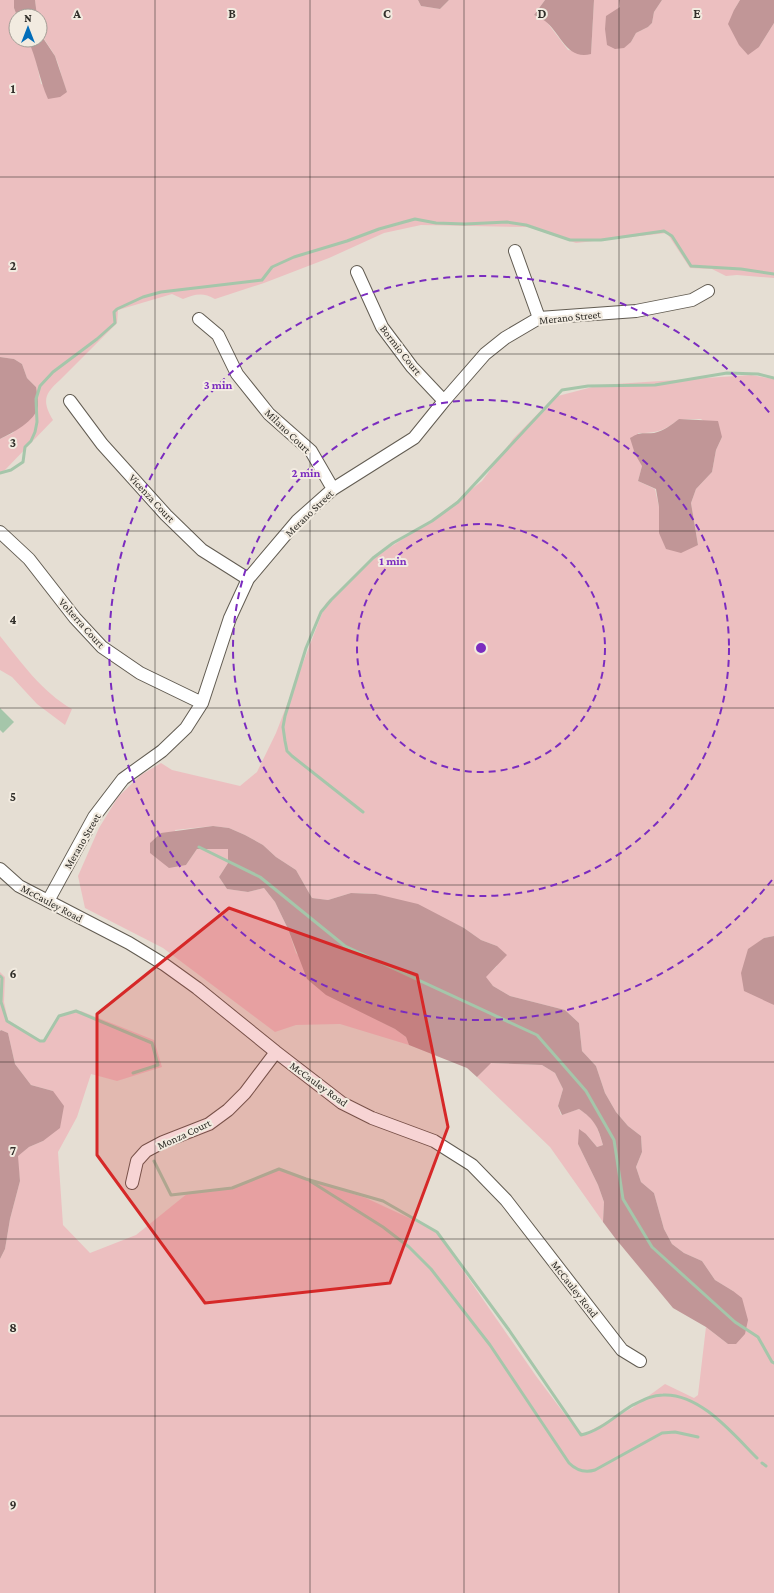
<svg xmlns="http://www.w3.org/2000/svg" width="774" height="1593" font-family="'Crimson Pro',serif">
<style>
.green{fill:#ecbfc0;fill-rule:evenodd}
.forest{fill:#c19697}
.water{fill:#a5c6aa}
.lines{fill:none;stroke-linecap:round;stroke-linejoin:round}
.stream{stroke:#a5c6aa;stroke-width:3}
.street-casing{stroke:#625c52;stroke-width:14}
.street{stroke:#fff;stroke-width:12}
.marked{fill:#d62828;fill-opacity:0.2;stroke:#d62828;stroke-width:3;stroke-linejoin:round}
.grid{fill:none;stroke:#302e29;stroke-width:1;stroke-opacity:0.55}
.ring{fill:none;stroke:#7b2cbf;stroke-width:2;stroke-dasharray:7 5}
.labels{text-anchor:middle;stroke-width:4;stroke-linejoin:round;paint-order:stroke}
.street-label{font-size:11px;fill:#302e29;stroke:#f2ebe0}
.grid-label{font-size:13px;text-anchor:middle;font-weight:bold;fill:#302e29;stroke:#f2ebe0;stroke-width:4;stroke-linejoin:round;paint-order:stroke}
.centre{fill:#7b2cbf;stroke:#f2ebe0;stroke-width:2}
.ring-label{font-size:12px;text-anchor:middle;font-weight:bold;fill:#7b2cbf;stroke:#f2ebe0;stroke-width:4;stroke-linejoin:round;paint-order:stroke}
</style>
<rect width="100%" height="100%" fill="#e5ded3"/>
<path class="green" d="M0,0h14v8l3,8 -1,24h12l7,15 6,29 26,8c-5,-12 -7,-25 -12,-36 -10,-18 -15,-17 -15,-40h-3l-2,-16h383l3,6 19,3 9,-9h96l-11,15 12,6 22,29 23,3 3,-53h25l12,42 5,-9 12,-6 4,-4 2,-11 8,-12h78l-6,10 25,37 15,-24v255l-37,-3 -11,1 -14,-7 -22,-1 -23,-35 -91,10 -48,-16 -107,-2 -37,8 -55,25 -65,25 -49,16c-12,-7 -20,-5 -32,0l-11,-5 -54,16 -1,13 -57,57c-16,14 -18,21 -7,40l-48,50 -5,3v-34l13,-6 23,-46 -9,-9 -5,-14 -8,-5 -14,-2z
M751,375l23,4v557l-10,2 6,64 4,3v588h-774v-334l5,-10 5,-30 10,-38 -3,-25 12,-9 14,-6 10,-50 -22,-6 -16,-21 -7,-31 -7,-3 -1,1v-59l5,5 -1,25 4,18 34,22 20,-28 19,-3 73,29 8,27 -45,14 -26,-7 -14,43 -19,35 5,73 27,28 46,-18 52,-42 48,-6 42,-17 88,28 69,32 101,146 39,52 9,6 48,-26 33,-24 29,14 4,-3 8,-68 22,17 5,-53 -18,-11 -13,-19 -18,-8 -12,-9 -8,-15 -10,-36 -13,-11 -5,-15 6,-15 -1,-16 -13,-10 -12,-14 -11,-19 -9,-27 -14,-15 -3,-28 -14,-13 -55,-14 -17,-10 -8,-9 12,-11v-20l-16,-6 -17,-12 -23,-11 -65,-23 -25,-1 -23,7 -16,-2 -16,-28 -20,-13 -13,-12 -18,-10 -16,-7 -16,-2 -38,4 11,35 11,-16h31v14l-9,14 8,12 21,3 16,-4 11,14 13,27 8,24 46,49 53,27 11,8 3,8 -69,-21 -44,1 -21,7 -112,-84 -78,-40 -7,-32 21,-48 19,-31 23,-22 20,-12 11,7 68,16 17,-14 19,-39 50,-130 52,-48 56,-36 48,-38 31,-42 41,-42 46,-12zM679,419h22l21,18 -6,13 -4,22 -16,17 -5,14 7,42 -39,-12v-26l-4,-18 -17,-8 4,-15 -4,-33c19,0 26,-2 41,-14z
M0,636c21,26 42,56 72,73l-7,16 -28,-21 -25,-27 -12,-7z
M490,1063l52,2 13,8 8,16 -5,17 3,9 18,-6c17,11 18,17 24,36l-6,2 -11,-13 -8,10 20,41 6,17 -1,20 -53,-75 -73,-70z"/>
<path class="forest" d="M14,0h21l2,16h-20l-3,-8z
M418,0h31l-9,9 -19,-3z
M545,0h49l-3,54c-24,7 -31,-22 -46,-33 -3,-2 -7,-4 -11,-6z
M619,0h43l-8,12 -2,11 -4,4 -12,6 -5,9 -7,6 -9,1 -8,-4 -2,-16 1,-13 14,-9z
M740,0h34v23l-15,24 -11,8 -9,-10 -11,-21 6,-14z
M40,28l3,10 12,18 12,36 -7,5 -12,2c-9,-20 -11,-40 -20,-59h12z
M0,357l14,2 8,5 5,14 9,9c1,6 2,13 2,19 -2,15 -26,27 -38,33z
M679,419l39,2 4,16 -6,13 -4,22 -16,17 -5,14 7,42 -17,8 -15,-4 -7,-16v-26l-3,-18 -18,-8 4,-15 -7,-12 -5,-16c11,-7 12,-4 24,-5 10,-2 17,-8 25,-14z
M213,826l16,2 16,7 18,10 13,12 20,13 16,28 16,2 23,-7 25,1 42,10 46,24 17,12 16,6 10,9 -21,22 7,9 17,10 55,14 14,13 3,28 14,15 9,27 11,19 12,14 13,10 1,16 -6,15 5,15 13,11 10,36 8,15 12,9 18,8 13,19 18,11 9,7 6,22 -3,14 -9,10h-8l-22,-17 -33,-19 -58,-70 -12,-16 1,-20 -6,-17 -20,-41 1,-15 7,5 11,13 6,-2c-5,-18 -8,-25 -24,-36l-17,6 -4,-9 5,-17 -8,-16 -13,-8 -51,-2 -14,14 -10,-9 -58,-23 -3,-8 -11,-8 -69,-34 -19,-16 -19,-50 -13,-27 -11,-14 -16,4 -21,-3 -8,-12 9,-14v-14h-31l-11,16 -17,3 -19,-15v-10l11,-10z
M774,936v69l-30,-14 -3,-18 7,-24 16,-11z
M1,1030l7,3 7,31 16,21 22,6 11,15 -4,22 -17,13 -14,6 -11,9 2,25 -10,38 -5,30 -5,10v-228z"/>
<path class="water" d="M0,708l14,14 -11,11 -3,-3z"/>
<g class="lines">
<path class="stream" d="M0,473l11,-3 12,-8 2,-15 6,-6 4,-9 2,-10 -1,-23 4,-13 13,-14 44,-33 18,-16 -1,-11 3,-3 26,-12 18,-5 101,-12 10,-13 22,-10 53,-16 32,-12 36,-10 21,4 29,1 42,-2 19,3 44,15h31l63,-9 8,5 19,30 50,3 33,5
M363,812l-71,-56 -5,-5 -2,-10 -2,-14 2,-11 21,-68 15,-36 10,-12 42,-42 20,-15 39,-22 26,-19 104,-112 26,-4 67,-1 72,-12 31,1 16,4
M199,847l61,30 85,69 192,89 49,56 28,49 9,59 29,48 83,75 23,15 14,25 2,1
M0,976l2,2 -1,24 6,19 33,20h4l15,-25 17,-5 76,32 6,22 -25,8
M154,1161l17,34 61,-7 47,-19 27,10 77,22 54,31 72,98 72,105c19,-4 34,-19 50,-29 10,-5 20,-11 32,-11 37,-2 70,39 94,63
M310,1181l73,46 26,20 22,22 59,76 79,118c7,7 16,10 26,7l67,-37 13,-1 23,5
M762,1463l4,3"/>
<g class="street-casing">
<path id="street" d="M515,251l24,67
M357,272l25,55 30,40 32,34
M199,319l19,16 19,39 32,40 42,37 22,38
M70,401l32,43 64,71 36,35 46,29
M0,532l29,27 46,59 27,29 38,26 62,30
M0,869l19,17 110,57 36,22 32,23 79,64 66,51 30,15 62,23 38,24 34,35 116,150 18,11
M48,901l46,-84 29,-38 39,-28 24,-23 16,-25 28,-85 18,-39 49,-58 36,-32 81,-51 30,-37 41,-47 20,-16 34,-20 97,-7 56,-11 16,-9
M132,1183l5,-22 9,-10 17,-9 46,-18 19,-14 17,-17 31,-41"/>
</g>
<use href="#street" class="street"/>
</g>
<path class="marked" d="M229,908l188,67 31,152 -58,156 -185,20 -108,-148v-141z"/>
<path class="grid" d="M155,0v1593M310,0v1593M464,0v1593M619,0v1593M0,177h774M0,354h774M0,531h774M0,708h774M0,885h774M0,1062h774M0,1239h774M0,1416h774"/>
<g class="ring">
<circle cx="481" cy="648" r="124"/>
<circle cx="481" cy="648" r="248"/>
<path d="M772 880A372 372 0 1 1 772 416"/>
</g>
<g class="labels">
<g class="street-label">
<text transform="translate(570 317) rotate(-6)" y="4">Merano Street</text>
<text transform="translate(401 350) rotate(52)" y="4">Bormio Court</text>
<text transform="translate(288 431) rotate(44)" y="4">Milano Court</text>
<text transform="translate(152 498) rotate(47)" y="4">Vicenza Court</text>
<text transform="translate(309 513) rotate(-44)" y="4">Merano Street</text>
<text transform="translate(82 623) rotate(48)" y="4">Volterra Court</text>
<text transform="translate(82 841) rotate(-60)" y="4">Merano Street</text>
<text transform="translate(52 903) rotate(28)" y="4">McCauley Road</text>
<text transform="translate(319 1084) rotate(36)" y="4">McCauley Road</text>
<text transform="translate(184 1134) rotate(-25)" y="4">Monza Court</text>
<text transform="translate(575 1289) rotate(52)" y="4">McCauley Road</text>
</g>
</g>
<g class="grid-label">
<text x="77" y="18">A</text>
<text x="232" y="18">B</text>
<text x="387" y="18">C</text>
<text x="542" y="18">D</text>
<text x="697" y="18">E</text>
<text x="13" y="93">1</text>
<text x="13" y="270">2</text>
<text x="13" y="447">3</text>
<text x="13" y="624">4</text>
<text x="13" y="801">5</text>
<text x="13" y="978">6</text>
<text x="13" y="1155">7</text>
<text x="13" y="1332">8</text>
<text x="13" y="1509">9</text>
</g>
<circle cx="481" cy="648" r="6" class="centre"/>
<g class="ring-label">
<text x="218" y="389">3 min</text>
<text x="306" y="477">2 min</text>
<text x="393" y="565">1 min</text>
</g>
<g transform="translate(28 28)"><circle r="19" fill="#f2ebe0" stroke="#a49f97"/>
<path d="M0-3L7 15L0 10L-7 15Z" fill="#026db9"/>
<text y="-6" font-size="11" font-weight="bold" text-anchor="middle" fill="#302e29">N</text>
</g>
</svg>
